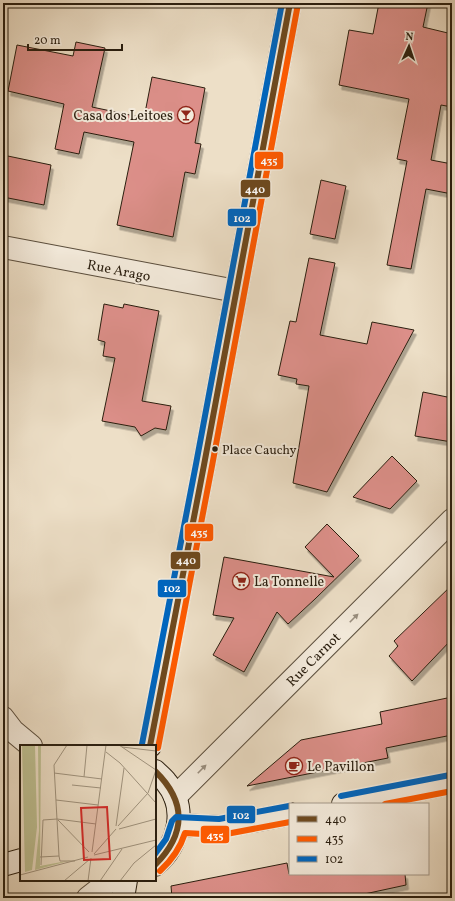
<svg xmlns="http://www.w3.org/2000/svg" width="455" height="901" font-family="Vollkorn,serif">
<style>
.building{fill:#dc8f89;stroke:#2a1e0f;filter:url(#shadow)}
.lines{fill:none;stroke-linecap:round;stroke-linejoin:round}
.street-casing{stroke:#5b4e3d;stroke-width:24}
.secondary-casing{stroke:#2a1e0f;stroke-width:24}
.street{stroke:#f3eadb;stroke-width:22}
.secondary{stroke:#f3eadb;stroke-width:22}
.bus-1-casing{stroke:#f3eadb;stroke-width:9}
.bus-2-casing{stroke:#f3eadb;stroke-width:9}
.bus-3-casing{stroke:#f3eadb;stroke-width:9}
.bus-1{stroke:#6e491e;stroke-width:6}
.bus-2{stroke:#ff5a00;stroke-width:6}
.bus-3{stroke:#0065bd;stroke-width:6}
.oneway{fill:#998e7f}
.bus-dot{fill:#2a1e0f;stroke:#f3eadb;stroke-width:1.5}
.labels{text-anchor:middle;stroke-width:4;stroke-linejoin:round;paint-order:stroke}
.bus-label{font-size:13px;fill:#2a1e0f;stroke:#f3eadb;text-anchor:start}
.poi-label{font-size:14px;fill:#2a1e0f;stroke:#f3eadb;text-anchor:start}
.street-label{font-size:14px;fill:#2a1e0f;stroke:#f3eadb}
.inset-road{fill:none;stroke:#9f927d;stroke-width:1}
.view{fill:#d62828;fill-opacity:0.15;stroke:#d62828;stroke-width:2}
.inset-edge{fill:none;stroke:#2a1e0f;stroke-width:2}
.line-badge{stroke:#f3eadb;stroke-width:1.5}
.badge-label{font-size:11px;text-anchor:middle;font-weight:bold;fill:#fff}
</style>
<defs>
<filter id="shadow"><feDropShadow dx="2.5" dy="4.5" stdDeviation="0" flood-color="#0004"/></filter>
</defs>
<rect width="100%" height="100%" fill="#eddfc7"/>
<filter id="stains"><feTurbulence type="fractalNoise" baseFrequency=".005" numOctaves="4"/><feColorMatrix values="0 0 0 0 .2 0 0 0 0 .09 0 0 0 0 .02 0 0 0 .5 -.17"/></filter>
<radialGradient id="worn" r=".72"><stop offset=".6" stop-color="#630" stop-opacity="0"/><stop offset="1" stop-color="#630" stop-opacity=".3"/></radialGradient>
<path class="building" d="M379,3h49l-5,24 29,7v73l-11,-2 -10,55 21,4v30l-26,-5 -15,80 -24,-4 20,-104 -10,-2 12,-60 -70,-14 10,-55 24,4z
M76,42l29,6 -13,59 52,11 8,-41 53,11 -10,55 6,1 -6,30 -10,-2 -12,65 -56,-12 17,-83 -50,-10 -5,22 -24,-5 9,-45 -56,-13 9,-46 56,11z
M3,155l48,10 -7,40 -41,-8z
M321,180l25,6 -11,53 -25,-5z
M309,258l26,5 -15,72 47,9 5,-22 42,8 -87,162 -34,-9 16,-97 -13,-2 1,-5 -19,-4 12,-54 6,1z
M104,304l19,4 1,-4 35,7 -17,90 29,5 -5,24 -11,-2 -14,8 -6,-9 -33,-6 13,-63 -12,-2 2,-14 -7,-2z
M423,392l29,6v44l-37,-6z
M392,456l25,25 -27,28 -37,-12z
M327,524l32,32 -44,43 -27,25 -11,-12 -33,60 -31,-17 21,-37 -21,-3 11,-58 110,20 -29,-30z
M452,585v54l-40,42 -23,-25 9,-10 -4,-5z
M452,697v38l-66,13 2,10 -141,28 54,-46 81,-16 -2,-12z
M287,863l2,11h116l1,11 -60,13h-174l-1,-12z"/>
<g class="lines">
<g class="street-casing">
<path id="street" d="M3,247l233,44
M3,718l10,13 18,15
M175,797l277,-277
M88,898l23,-18"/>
</g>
<g class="secondary-casing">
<path id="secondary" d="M150,746l54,-281 86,-462
M155,771c4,4 8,7 11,11 22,26 13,63 -11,83
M343,804l109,-21
M179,825l41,2 70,-13
M3,865l18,-5
M123,898l3,-18"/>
</g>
<use href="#street" class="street"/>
<use href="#secondary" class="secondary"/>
<g class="bus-1-casing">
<path id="bus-1" d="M150,746l54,-281 86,-462
M155,771c32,31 31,63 0,94"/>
</g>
<g class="bus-2-casing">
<path id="bus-2" d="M158,748l54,-282 86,-462
M385,804l67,-13
M160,871c12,-11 20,-22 25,-38l36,2 69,-13"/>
</g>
<g class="bus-3-casing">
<path id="bus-3" d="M142,744l54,-280 86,-461
M341,796l109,-21
M155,854l11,-15 6,-18 4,-4 43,2 70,-13"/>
</g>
<use href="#bus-1" class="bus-1"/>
<use href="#bus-2" class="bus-2"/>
<use href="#bus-3" class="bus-3"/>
</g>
<defs><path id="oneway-solid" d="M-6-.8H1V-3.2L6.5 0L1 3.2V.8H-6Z"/></defs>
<g class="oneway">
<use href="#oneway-solid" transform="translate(354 618) rotate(-45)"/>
<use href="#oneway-solid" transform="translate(202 769) rotate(-45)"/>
</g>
<defs>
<g id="bar-ring" transform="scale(0.9)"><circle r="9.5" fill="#f3eadb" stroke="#8f2418" stroke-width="1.5"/><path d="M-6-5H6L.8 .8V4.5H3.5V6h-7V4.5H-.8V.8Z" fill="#8f2418"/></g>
<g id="supermarket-ring" transform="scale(0.9)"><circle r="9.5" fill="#f3eadb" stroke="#8f2418" stroke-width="1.5"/><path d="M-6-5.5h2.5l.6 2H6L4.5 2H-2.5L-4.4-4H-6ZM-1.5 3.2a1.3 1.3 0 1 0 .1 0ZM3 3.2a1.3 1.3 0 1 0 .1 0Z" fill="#8f2418"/></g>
<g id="cafe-ring" transform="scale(0.9)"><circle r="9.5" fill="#f3eadb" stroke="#8f2418" stroke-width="1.5"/><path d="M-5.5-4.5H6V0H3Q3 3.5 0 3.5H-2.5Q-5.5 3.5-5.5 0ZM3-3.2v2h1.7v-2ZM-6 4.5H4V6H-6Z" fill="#8f2418"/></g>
</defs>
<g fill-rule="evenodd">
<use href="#bar-ring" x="186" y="115"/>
<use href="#supermarket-ring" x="241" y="581"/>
<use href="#cafe-ring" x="294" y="766"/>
</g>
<circle class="bus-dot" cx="215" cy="449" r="3.5"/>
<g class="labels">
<g class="bus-label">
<text x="222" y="454">Place Cauchy</text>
</g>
<g class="poi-label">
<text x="173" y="120" text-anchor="end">Casa dos Leitoes</text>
<text x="254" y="586">La Tonnelle</text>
<text x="307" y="771">Le Pavillon</text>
</g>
<g class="street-label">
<text transform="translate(119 270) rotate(11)" y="5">Rue Arago</text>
<text transform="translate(313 659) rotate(-45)" y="5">Rue Carnot</text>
</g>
</g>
<g transform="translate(20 745)">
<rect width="136" height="136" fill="#eddfc7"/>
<path d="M2,0h13l2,82 -5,43 -7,2zM18,0h3l-1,121 32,-6 -37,10 4,-39z" fill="#bec092"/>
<path class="inset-road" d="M47,0l-13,20 5,91 1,5h15M102,2l34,4M86,7l14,11 36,40M34,28l48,6M64,32l3,-32M52,40l29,3M36,55l42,5M38,75l31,32M96,81l8,-58M98,81l30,-33 8,-23 -37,-25M99,84l37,-10M72,107l14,-107M74,109l22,-25M74,110l62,-15M20,112l19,-1M21,120l2,-45 14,-1 39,5M0,130l68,-18M44,136l26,-22M68,136l3,-23M80,136l22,-32M100,136l14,-18 22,-18"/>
<path class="view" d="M87,62l3,52 -26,1 -3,-52z"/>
<rect width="136" height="136" class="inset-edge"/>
</g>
<g class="line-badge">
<rect x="254" y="151" width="30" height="19" rx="4" fill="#ff5a00"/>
<rect x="240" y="179" width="31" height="19" rx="4" fill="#6e491e"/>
<rect x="227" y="208" width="30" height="19" rx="4" fill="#0065bd"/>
<rect x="184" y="523" width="30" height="19" rx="4" fill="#ff5a00"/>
<rect x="170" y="551" width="31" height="19" rx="4" fill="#6e491e"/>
<rect x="157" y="579" width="30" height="19" rx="4" fill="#0065bd"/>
<rect x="226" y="805" width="30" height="19" rx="4" fill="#0065bd"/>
<rect x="200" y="825" width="30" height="19" rx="4" fill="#ff5a00"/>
</g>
<g class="badge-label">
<text x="269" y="164">435</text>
<text x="255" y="193">440</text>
<text x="242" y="222">102</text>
<text x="199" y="536">435</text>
<text x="186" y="564">440</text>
<text x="172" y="592">102</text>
<text x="241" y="819">102</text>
<text x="215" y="839">435</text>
</g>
<rect width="455" height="901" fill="none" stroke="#eddfc7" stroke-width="16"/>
<rect x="4" y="4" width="447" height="893" fill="none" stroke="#2a1e0f" stroke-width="2"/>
<rect x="8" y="8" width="439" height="885" fill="none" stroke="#2a1e0f"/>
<rect x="289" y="803" width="140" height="72" fill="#f3eadb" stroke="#a39889"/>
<rect x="297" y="816" width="20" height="6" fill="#6e491e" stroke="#a39889"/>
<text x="325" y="823" font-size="12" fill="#2a1e0f">440</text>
<rect x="297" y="836" width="20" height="6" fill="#ff5a00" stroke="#a39889"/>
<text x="325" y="843" font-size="12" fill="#2a1e0f">435</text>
<rect x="297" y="856" width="20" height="6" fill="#0065bd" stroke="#a39889"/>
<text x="325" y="863" font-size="12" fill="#2a1e0f">102</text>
<g transform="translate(409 46) rotate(3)" stroke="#f3eadb" stroke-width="3" paint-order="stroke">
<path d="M0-3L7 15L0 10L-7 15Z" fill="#2a1e0f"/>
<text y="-6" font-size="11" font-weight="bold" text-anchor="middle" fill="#2a1e0f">N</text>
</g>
<path d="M28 44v6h94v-6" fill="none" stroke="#2a1e0f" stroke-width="2"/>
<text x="34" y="44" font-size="12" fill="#2a1e0f" stroke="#f3eadb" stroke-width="3" paint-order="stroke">20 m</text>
<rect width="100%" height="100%" filter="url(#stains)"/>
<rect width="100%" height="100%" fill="url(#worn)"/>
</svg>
